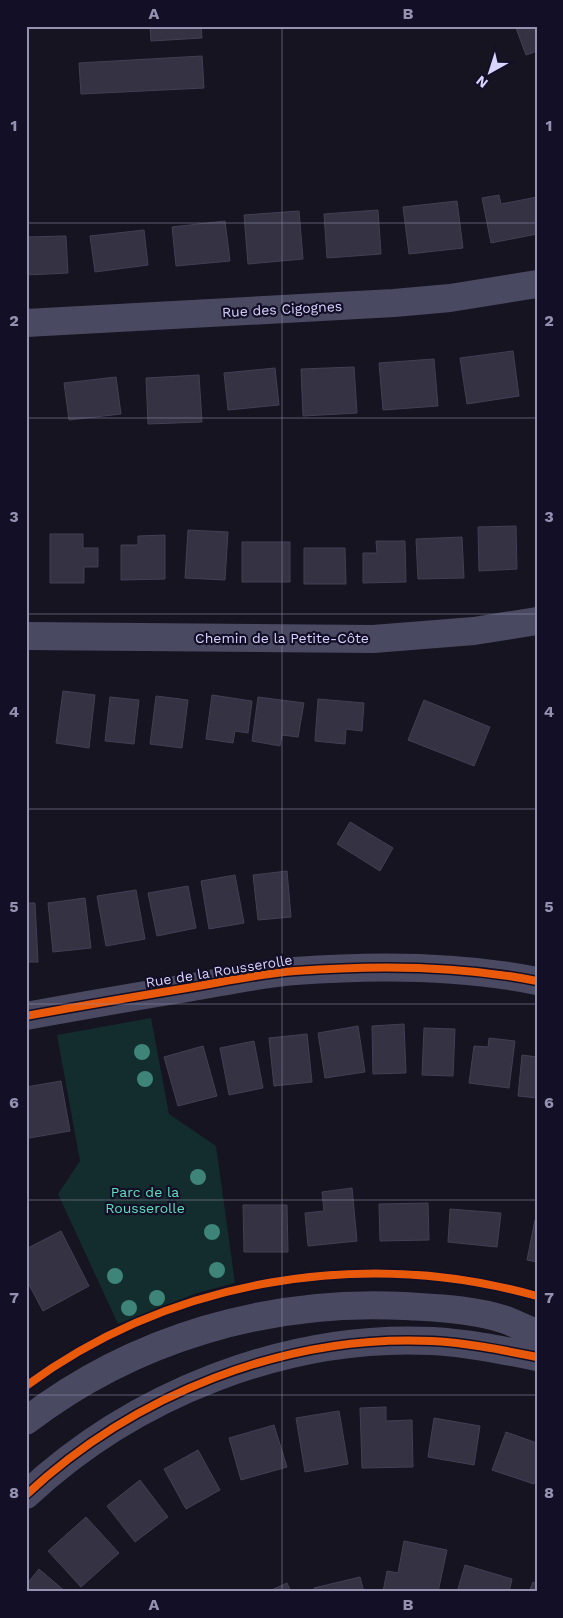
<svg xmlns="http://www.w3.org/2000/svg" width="563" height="1618" font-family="'Work Sans',sans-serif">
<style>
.green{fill:#132c2d}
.building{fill:#343243;stroke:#433f54}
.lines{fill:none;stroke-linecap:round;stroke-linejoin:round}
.minor{stroke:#4a4962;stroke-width:28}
.tertiary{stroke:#4a4962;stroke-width:28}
.cycleway-casing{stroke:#130f26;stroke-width:11}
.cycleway{stroke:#e8590c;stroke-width:8}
.tree{fill:#3e8478}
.grid{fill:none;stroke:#9591b1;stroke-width:1;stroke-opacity:0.55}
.labels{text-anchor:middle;stroke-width:4.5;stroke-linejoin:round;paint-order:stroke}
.street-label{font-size:14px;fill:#d9d4ff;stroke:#130f26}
.park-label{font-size:14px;fill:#5fe0c0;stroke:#130f26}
.neatline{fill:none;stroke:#9591b1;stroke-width:2}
.grid-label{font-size:16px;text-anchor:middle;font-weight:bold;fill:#9591b1}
</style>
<rect width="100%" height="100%" fill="#161421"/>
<path class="green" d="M151,1018l18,96 47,32 19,137 -38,10 -79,31 -60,-130 22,-33 -23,-126z"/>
<path class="building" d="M150,26h51l1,12 -51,3z
M520,26h17v25l-11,4 -10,-27z
M202,56l2,32 -123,6 -2,-31z
M499,195l2,9 36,-7v37l-46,9 -9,-45z
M457,201l6,47 -54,6 -6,-47z
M378,210l3,44 -54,4 -3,-44z
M299,211l4,48 -55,5 -4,-49z
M225,221l5,40 -54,5 -4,-39z
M144,230l4,35 -53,7 -5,-36z
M66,236l2,37 -42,2v-38z
M513,351l6,45 -52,8 -7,-46z
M434,359l4,47 -55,4 -4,-47z
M354,367l3,46 -54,3 -2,-47z
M275,368l4,37 -51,5 -4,-37z
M199,375l3,47 -54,2 -2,-46z
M116,377l5,37 -52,6 -5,-37z
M516,526l1,43 -38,2 -1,-44z
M188,530l40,2 -3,48 -40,-2z
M50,534h33v14h15v19h-14v16h-34z
M165,535v44l-44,1v-35h17v-9z
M462,537l2,41 -46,1 -2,-40z
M376,541h29l1,41 -43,1v-30h14z
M242,542h48v40h-48z
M304,548h41l1,36h-42z
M63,691l32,4 -6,53 -33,-5z
M212,695l40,6 -4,32 -13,-2 -2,12 -27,-4z
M156,696l32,4 -6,48 -32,-4z
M110,697l29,3 -5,44 -29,-3z
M258,697l46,6 -6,34 -16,-2 -2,11 -28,-5z
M318,699l46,4 -2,28 -16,-2 -1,15 -30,-3z
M424,700l66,27 -16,39 -66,-26z
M350,822l43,26 -13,23 -43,-27z
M287,871l4,46 -33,3 -5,-45z
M235,875l9,48 -35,6 -8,-48z
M188,886l8,42 -39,8 -9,-43z
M136,890l9,49 -39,7 -9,-50z
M85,898l6,50 -38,4 -5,-49z
M26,903h9l3,59h-12z
M404,1024l2,49 -33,1 -1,-48z
M358,1026l7,46 -40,6 -7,-45z
M424,1028l31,1 -2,47 -31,-1z
M307,1034l5,48 -38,4 -5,-48z
M489,1038l26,3 -6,47 -40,-5 5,-37 14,1z
M254,1041l9,47 -34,7 -9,-47z
M203,1046l14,50 -39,10 -14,-49z
M522,1055l15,2v41l-19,-2z
M61,1081l9,50 -41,7 -3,-17v-34z
M352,1188l5,53 -49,5 -3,-33 19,-2 -2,-19z
M428,1203l1,37 -49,1 -1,-37z
M243,1205h44l1,47h-44z
M450,1209l51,4 -4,34 -49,-5z
M535,1220h2v42l-10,-2z
M61,1231l28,55 -46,25 -17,-32v-30z
M386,1407v14l26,-1 1,47 -51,1 -2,-60z
M339,1411l9,53 -43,8 -9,-54z
M434,1418l46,8 -6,39 -46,-8z
M274,1425l13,42 -46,13 -12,-42z
M506,1432l31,11v33l-3,8 -42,-14z
M198,1450l22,40 -34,19 -22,-40z
M140,1480l28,37 -33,25 -28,-36z
M86,1517l33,36 -38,34 -33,-36z
M404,1541l43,9 -9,42h-55l4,-21 11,2z
M465,1565l47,14 -3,13h-52z
M39,1569l27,23h-40v-7z
M360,1577l4,15h-50v-4z
M533,1582l4,2v8h-8z
M287,1583l4,9h-24z"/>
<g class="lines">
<path class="minor" d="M26,323l368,-20 56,-5 87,-14
M26,1016c54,-10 107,-19 161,-28 36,-6 72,-14 108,-17 80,-6 163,-6 242,10"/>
<path class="tertiary" d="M26,636l347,3 101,-8 63,-10
M26,1421c108,-83 243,-122 379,-115 32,2 69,3 101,14 10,4 20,9 31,13
M26,1495c107,-100 259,-161 406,-154 36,2 70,9 105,16"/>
<g class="cycleway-casing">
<path id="cycleway" d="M26,1016c54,-10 107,-19 161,-28 36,-6 72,-14 108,-17 80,-6 163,-6 242,10
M26,1386c146,-107 337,-139 511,-90
M26,1495c107,-100 259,-161 406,-154 36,2 70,9 105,16"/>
</g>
<use href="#cycleway" class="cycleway"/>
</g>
<g class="tree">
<circle cx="142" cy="1052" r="8"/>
<circle cx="145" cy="1079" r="8"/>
<circle cx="198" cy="1177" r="8"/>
<circle cx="212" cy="1232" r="8"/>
<circle cx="217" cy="1270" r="8"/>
<circle cx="115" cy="1276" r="8"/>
<circle cx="157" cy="1298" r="8"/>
<circle cx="129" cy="1308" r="8"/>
</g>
<path class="grid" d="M282,26v1566M26,223h511M26,418h511M26,614h511M26,809h511M26,1004h511M26,1200h511M26,1395h511"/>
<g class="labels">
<g class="street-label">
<text transform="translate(282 309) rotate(-3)" y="5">Rue des Cigognes</text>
<text x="282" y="643">Chemin de la Petite-Côte</text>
<text transform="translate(219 971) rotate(-9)" y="5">Rue de la Rousserolle</text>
</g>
<g class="park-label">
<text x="145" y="1197">Parc de la<tspan x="145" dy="16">Rousserolle</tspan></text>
</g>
</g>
<rect width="563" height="1618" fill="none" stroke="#130f26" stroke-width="55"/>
<g transform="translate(490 72) rotate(219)" stroke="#130f26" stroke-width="4" paint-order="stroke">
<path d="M0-4L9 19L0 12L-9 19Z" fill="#d9d4ff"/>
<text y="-8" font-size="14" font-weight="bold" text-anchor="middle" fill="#d9d4ff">N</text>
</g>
<rect x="28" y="28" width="508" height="1562" class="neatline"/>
<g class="grid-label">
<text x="154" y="19">A</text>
<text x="408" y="19">B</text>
<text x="14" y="131">1</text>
<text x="549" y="131">1</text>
<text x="14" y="326">2</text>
<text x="549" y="326">2</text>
<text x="14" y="522">3</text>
<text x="549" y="522">3</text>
<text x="14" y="717">4</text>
<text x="549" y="717">4</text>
<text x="14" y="912">5</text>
<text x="549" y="912">5</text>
<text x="14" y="1108">6</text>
<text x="549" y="1108">6</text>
<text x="14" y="1303">7</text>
<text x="549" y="1303">7</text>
<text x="14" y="1498">8</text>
<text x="549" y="1498">8</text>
<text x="154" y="1610">A</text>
<text x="408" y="1610">B</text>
</g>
</svg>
